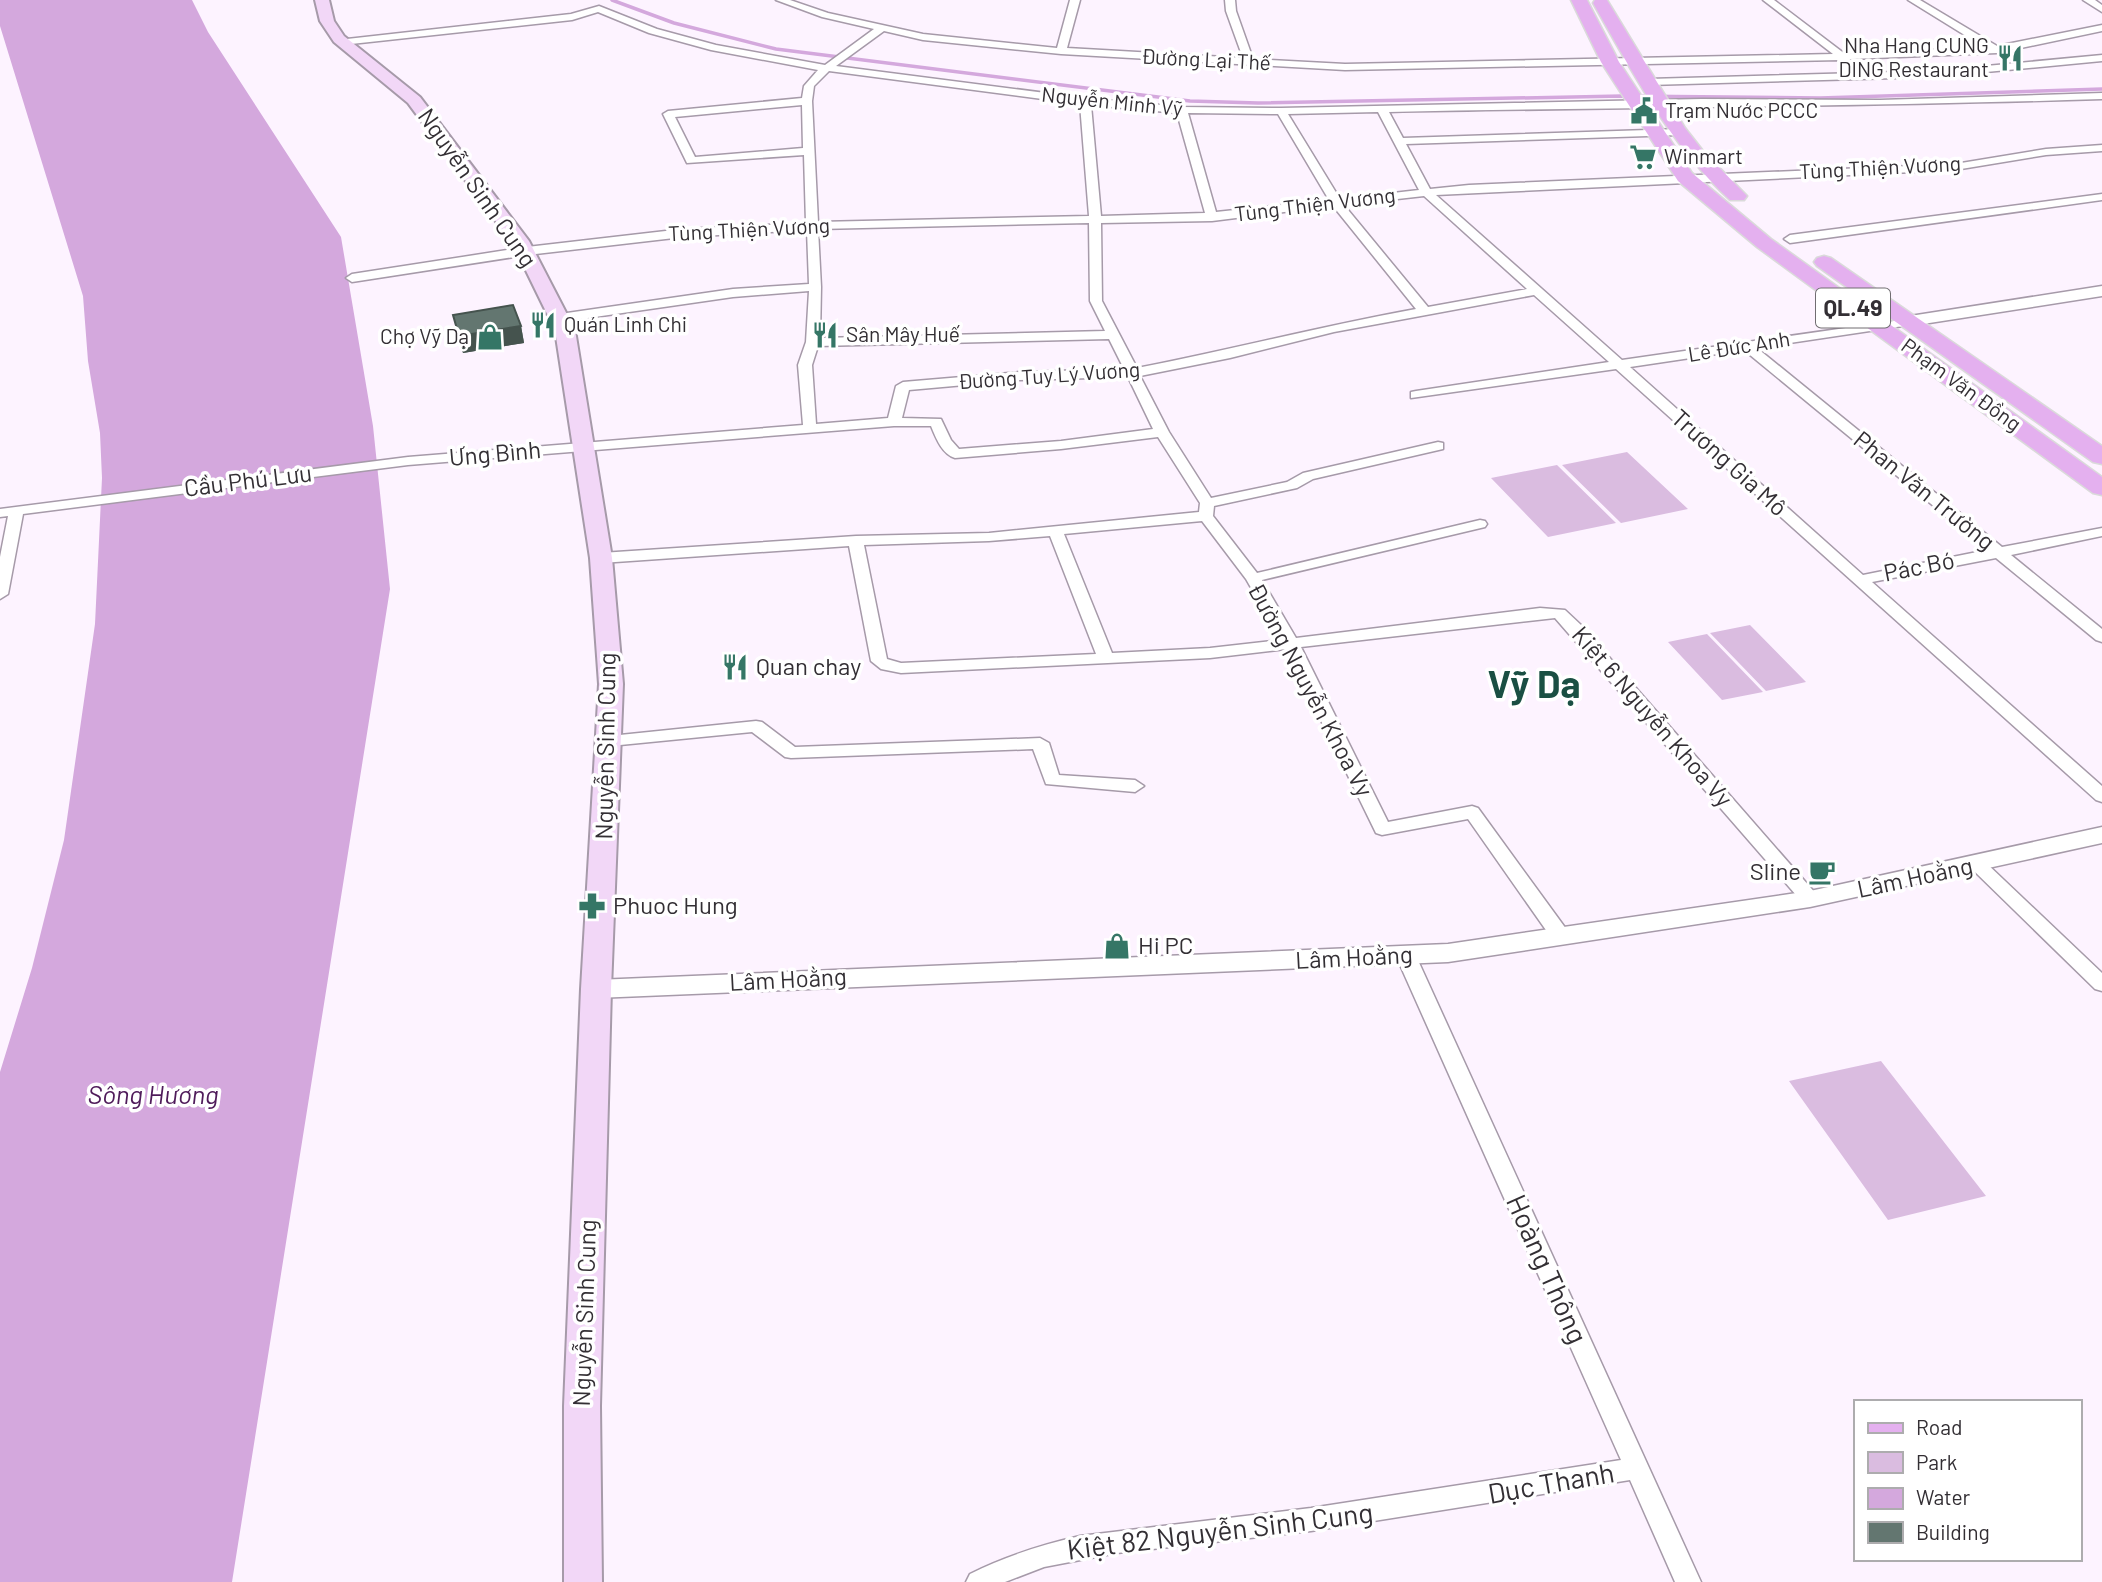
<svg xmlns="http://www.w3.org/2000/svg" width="2102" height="1582" font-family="Barlow,sans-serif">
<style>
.green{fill:#dabce0}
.water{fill:#d4a8dd}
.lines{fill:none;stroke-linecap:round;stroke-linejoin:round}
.stream{stroke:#d4a8dd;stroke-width:3.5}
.minor-casing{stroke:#a69aa9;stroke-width:3}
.tertiary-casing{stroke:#a69aa9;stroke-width:3}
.secondary-casing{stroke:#a69aa9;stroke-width:4}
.primary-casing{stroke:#dadada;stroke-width:3}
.minor{fill:#fff;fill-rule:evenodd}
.tertiary{fill:#fff;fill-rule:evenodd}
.secondary{fill:#f2d7f7;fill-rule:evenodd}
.primary{fill:#e4b0ef;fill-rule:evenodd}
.wall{fill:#556560}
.shaded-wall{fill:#45534e}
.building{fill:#637670;stroke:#45534e;stroke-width:2}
.labels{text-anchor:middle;stroke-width:7;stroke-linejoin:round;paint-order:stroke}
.far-poi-label{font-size:21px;fill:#332f34;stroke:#fff;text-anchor:start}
.far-street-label{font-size:21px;fill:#332f34;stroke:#fff}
.shield{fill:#fff;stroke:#706d71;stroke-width:2}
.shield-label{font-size:23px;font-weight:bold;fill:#332f34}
.street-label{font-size:24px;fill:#332f34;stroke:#fff}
.poi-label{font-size:24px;fill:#332f34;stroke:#fff;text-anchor:start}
.water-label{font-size:26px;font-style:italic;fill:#4f1b5a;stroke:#fff}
.near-street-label{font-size:28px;fill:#332f34;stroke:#fff}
.town-label{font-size:38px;font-weight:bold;fill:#1a4f43;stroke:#fff}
</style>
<rect width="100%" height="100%" fill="#fdf3ff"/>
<path class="green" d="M1627,452l61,57 -67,14 -59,-58z
M1557,465l59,58 -68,14 -57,-59z
M1750,625l56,57 -40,9 -56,-58z
M1707,634l56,58 -41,8 -54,-58z
M1881,1061l105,135 -98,24 -99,-139z"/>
<path class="water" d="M0,0h192l16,32 133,205 32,189 17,163 -158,993h-232v-510l32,-104 32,-128 31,-216 7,-146 -2,-45 -12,-72 -5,-65 -83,-270z"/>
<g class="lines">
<path class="stream" d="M612,0l62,23 102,26 414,52 68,2 364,-7 198,2 282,-9"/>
<g class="minor-casing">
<path id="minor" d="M776,0h14l38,13 95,21 134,14 13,-48h10l-13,48 176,10 -17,-47 -1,-11h10l1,11 17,48 92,5 488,-10 -70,-54h11l71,54 139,-7 -76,-47h12l77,46 105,-21v6l-105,22 -146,6 -5,3 -5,-2 -496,10 -284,-16 -138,-14 -39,-9 -48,35 249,32 97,9 99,1 421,-9 178,1 222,-7v6c-238,8 -475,8 -713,13l14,26 276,-9 5,3 -5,3 -273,9 24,45 39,-4 486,-21 91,-15 56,-4v6l-56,4 -91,15 -519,25 186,165 293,-42v6l-5,1 -153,23 245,199 100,-19v8l-91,19 91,74v13l-6,-2 -100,-82 -124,24 230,204v16l-6,-2 -480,-431 -205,29v-6l5,-1 193,-29 -75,-67 -200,37 -104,26 -90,18 29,56 42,66 76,-16 16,-9 135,-31 5,1v6l-130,30 -16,9 -83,18 -1,10 44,57 223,-53 5,1 2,3 -2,3 -223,53 34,58 244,-30 25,2 16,15 236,270 2,4 -2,4h-14l-248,-285 -254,29 87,175 84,-16 6,2 91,125 2,5 -2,5h-14l-87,-124 -86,16 -6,-2 -90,-184 -76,9 -309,15 -20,-4 -10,-8 -22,-115 -248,17 -8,-5 8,-5 255,-17 133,-3 210,-21 1,-9 -42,-66 -97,12 -106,9c-13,-4 -19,-20 -24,-32h-37l-486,39 -385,49 -15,80 -8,5v-42l8,-41 -8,1v-8l408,-52 395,-32 -5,-60 8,-23 3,-51 -76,6 -173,25 -6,-4 6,-4 173,-25 76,-5 -2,-54 -124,7 -156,18 -175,27 -6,-4 6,-4 175,-27 156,-18 123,-6 -2,-68 -117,8 -24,-49 5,-3 134,-13 2,-12 14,-16 -107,-20 -62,-17 -51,-21 -26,8 -230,25 -4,-1v-4l233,-26 28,-8 58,23 59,16 109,20 49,-36 -52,-12zM829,71l251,33 9,112 -271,6 -6,-121 2,-15zM802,105l1,43 -108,9 -20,-40zM1091,105l86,8 28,100 -104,3zM1378,112l41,78 -79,9 -52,-85zM1188,113l90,1 51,86 -113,12zM1424,196l103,93 -99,18 -84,-102zM1333,206l83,103c-94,17 -186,41 -279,59l-35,-67 -1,-78 111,-2zM1089,223l1,78 15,30 -285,7 1,-51 -3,-58zM1109,339l15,30 -104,3 -117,10 -7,4 -8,32 -72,6 -4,-59 6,-19zM1744,350l243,200 -124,25 -233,-208zM1128,377l25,52 -92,12 -102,8 -8,-9 -10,-21 -39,-1 7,-28 111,-10zM1202,521l44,58 35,61 -71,8 -98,5 -48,-119zM1050,536l46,118 -195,9 -14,-4 -23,-114 125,-4z
M2083,0h12l7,5v7z
M2102,55v6l-169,16 -284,8 -5,-3 5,-3 284,-8z
M2102,194v6l-312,43 -6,-4 6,-4z
M756,721l6,1 33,25 245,-9 9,5 10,32 76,5 9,6 -9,6 -89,-8 -13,-35 -242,9 -6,-1 -33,-25 -142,14 -9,-5 9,-5z
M1978,859l6,2 118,112v18l-7,-2 -123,-120 -3,-4 3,-4z
M1406,949l7,2 3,5 285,626h-26l-45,-102 -319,51 -194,22 -73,14 -39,15h-39l4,-8c36,-18 71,-29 110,-38l231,-28 310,-48 -225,-504 3,-5z"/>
</g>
<g class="tertiary-casing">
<path id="tertiary" d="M2102,286v10l-192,30 -8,-5 8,-5z
M2102,827v16l-292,64 -362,55 -852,36 -9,-3 -4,-6 4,-6 9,-3 852,-36 362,-53z"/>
</g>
<g class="secondary-casing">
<path id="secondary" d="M315,0h14l5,21 10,15 76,61 109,144 46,89 37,228 11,126 -12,305 -11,417 2,176h-38v-176l17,-417 18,-305 -9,-126 -35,-228 -41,-84 -106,-143 -74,-61 -14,-21z"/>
</g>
<g class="primary-casing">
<path id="primary" d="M1571,0h16l32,62 73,111 79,66 331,238v18l-9,-2 -336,-246 -79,-66 -77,-119z
M1595,0h12l78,128 18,23 44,45 -3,4h-14c-60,-55 -97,-127 -137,-197z
M1824,256l7,2 271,188v18l-9,-2 -276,-196 -3,-4 3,-4z"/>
</g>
<use href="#minor" class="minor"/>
<use href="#tertiary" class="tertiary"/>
<use href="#secondary" class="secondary"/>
<use href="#primary" class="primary"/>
</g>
<path class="wall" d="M453,315l68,11 3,17 -61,10z"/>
<path class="shaded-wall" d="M521,326l3,17 -61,10 -4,-17z"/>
<path class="building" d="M513,305l8,21 -62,10 -6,-21z"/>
<defs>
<g id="restaurant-bare" transform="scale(2.1)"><path d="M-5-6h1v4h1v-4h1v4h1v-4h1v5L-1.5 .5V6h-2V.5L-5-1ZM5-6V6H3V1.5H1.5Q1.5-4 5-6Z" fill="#357666" stroke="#fff" stroke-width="2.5" paint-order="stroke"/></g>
<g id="civic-bare" transform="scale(2.1)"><path d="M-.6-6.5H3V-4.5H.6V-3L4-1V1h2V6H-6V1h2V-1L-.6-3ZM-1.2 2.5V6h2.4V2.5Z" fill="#357666" stroke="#fff" stroke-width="2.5" paint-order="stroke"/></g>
<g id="supermarket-bare" transform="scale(2.1)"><path d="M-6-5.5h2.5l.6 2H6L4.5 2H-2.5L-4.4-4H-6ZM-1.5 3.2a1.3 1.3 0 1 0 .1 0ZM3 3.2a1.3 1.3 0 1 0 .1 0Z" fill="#357666" stroke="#fff" stroke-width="2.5" paint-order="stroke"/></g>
<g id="shop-bare" transform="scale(2.1)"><path d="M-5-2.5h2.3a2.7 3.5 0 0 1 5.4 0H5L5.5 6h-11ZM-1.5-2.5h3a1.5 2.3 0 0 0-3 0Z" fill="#357666" stroke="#fff" stroke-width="2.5" paint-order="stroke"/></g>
<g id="cafe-bare" transform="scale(2.1)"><path d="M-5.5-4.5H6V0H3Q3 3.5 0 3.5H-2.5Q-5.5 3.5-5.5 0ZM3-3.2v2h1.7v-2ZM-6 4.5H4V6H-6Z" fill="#357666" stroke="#fff" stroke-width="2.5" paint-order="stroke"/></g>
<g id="pharmacy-bare" transform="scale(2.1)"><path d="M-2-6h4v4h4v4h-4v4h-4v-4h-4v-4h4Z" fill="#357666" stroke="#fff" stroke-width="2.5" paint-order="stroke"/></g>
</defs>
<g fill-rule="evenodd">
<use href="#restaurant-bare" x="2010" y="58"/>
<use href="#civic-bare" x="1644" y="111"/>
<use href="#supermarket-bare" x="1643" y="157"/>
<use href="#restaurant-bare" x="543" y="325"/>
<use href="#restaurant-bare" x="825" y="335"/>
<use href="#shop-bare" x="490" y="337"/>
<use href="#restaurant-bare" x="735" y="667"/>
<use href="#cafe-bare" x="1822" y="872"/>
<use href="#pharmacy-bare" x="592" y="906"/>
<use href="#shop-bare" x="1117" y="946"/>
</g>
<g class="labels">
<g class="far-poi-label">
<text x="1989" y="53" text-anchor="end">Nha Hang CUNG<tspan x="1989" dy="24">DING Restaurant</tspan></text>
<text x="1665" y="118">Trạm Nước PCCC</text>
<text x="1664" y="164">Winmart</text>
<text x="564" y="332">Quán Linh Chi</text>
<text x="846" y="342">Sân Mây Huế</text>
<text x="469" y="344" text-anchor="end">Chợ Vỹ Dạ</text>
</g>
<g class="far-street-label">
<text transform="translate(1206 60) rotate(3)" y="7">Đường Lại Thế</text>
<text transform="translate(1112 102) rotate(6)" y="7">Nguyễn Minh Vỹ</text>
<text transform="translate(1880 168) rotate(-3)" y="7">Tùng Thiện Vương</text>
<text transform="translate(1315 205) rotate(-7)" y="7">Tùng Thiện Vương</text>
<text transform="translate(749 230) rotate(-3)" y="7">Tùng Thiện Vương</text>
<text transform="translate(1739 347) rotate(-9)" y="7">Lê Đức Anh</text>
<text transform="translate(1049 376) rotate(-4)" y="7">Đường Tuy Lý Vương</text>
<text transform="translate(1961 385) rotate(36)" y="7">Phạm Văn Đồng</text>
</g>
<rect class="shield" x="1816" y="288.5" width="74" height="39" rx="5"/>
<g class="shield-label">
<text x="1853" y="316">QL.49</text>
</g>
<g class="street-label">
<text transform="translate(477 188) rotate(55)" y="8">Nguyễn Sinh Cung</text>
<text transform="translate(495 454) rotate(-5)" y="8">Ưng Bình</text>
<text transform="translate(1729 463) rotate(42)" y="8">Trương Gia Mô</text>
<text transform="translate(248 481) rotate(-7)" y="8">Cầu Phú Lưu</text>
<text transform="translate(1924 491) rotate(39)" y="8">Phan Văn Trường</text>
<text transform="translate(1919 567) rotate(-11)" y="8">Pác Bó</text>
<text transform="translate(1310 690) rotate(62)" y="8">Đường Nguyễn Khoa Vy</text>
<text transform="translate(1652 717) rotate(49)" y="8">Kiệt 6 Nguyễn Khoa Vy</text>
<text transform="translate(606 746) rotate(-89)" y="8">Nguyễn Sinh Cung</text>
<text transform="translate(1915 878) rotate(-12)" y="8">Lâm Hoằng</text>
<text transform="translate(1354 958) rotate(-3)" y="8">Lâm Hoằng</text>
<text transform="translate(788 980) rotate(-3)" y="8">Lâm Hoằng</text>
<text transform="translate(585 1313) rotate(-88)" y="8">Nguyễn Sinh Cung</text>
</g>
<g class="poi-label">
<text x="756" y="675">Quan chay</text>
<text x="1801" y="880" text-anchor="end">Sline</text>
<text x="613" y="914">Phuoc Hung</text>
<text x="1138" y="954">Hi PC</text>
</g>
<g class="water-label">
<text x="153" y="1104">Sông Hương</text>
</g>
<g class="near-street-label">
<text transform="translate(1547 1269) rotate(66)" y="10">Hoàng Thông</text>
<text transform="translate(1551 1483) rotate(-10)" y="10">Dục Thanh</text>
<text transform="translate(1220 1531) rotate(-7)" y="10">Kiệt 82 Nguyễn Sinh Cung</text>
</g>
<g class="town-label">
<text x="1534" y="698">Vỹ Dạ</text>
</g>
</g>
<rect x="1854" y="1400" width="228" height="161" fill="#ffffff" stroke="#adacae" stroke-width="2"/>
<rect x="1868" y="1423" width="35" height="10" fill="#e4b0ef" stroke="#adacae" stroke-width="2"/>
<text x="1916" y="1435" font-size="21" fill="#332f34">Road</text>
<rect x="1868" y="1452" width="35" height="21" fill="#dabce0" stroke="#adacae" stroke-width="2"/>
<text x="1916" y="1470" font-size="21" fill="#332f34">Park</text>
<rect x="1868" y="1488" width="35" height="21" fill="#d4a8dd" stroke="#adacae" stroke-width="2"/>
<text x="1916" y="1505" font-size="21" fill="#332f34">Water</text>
<rect x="1868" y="1522" width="35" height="21" fill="#637670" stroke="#adacae" stroke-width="2"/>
<text x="1916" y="1540" font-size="21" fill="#332f34">Building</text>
</svg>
